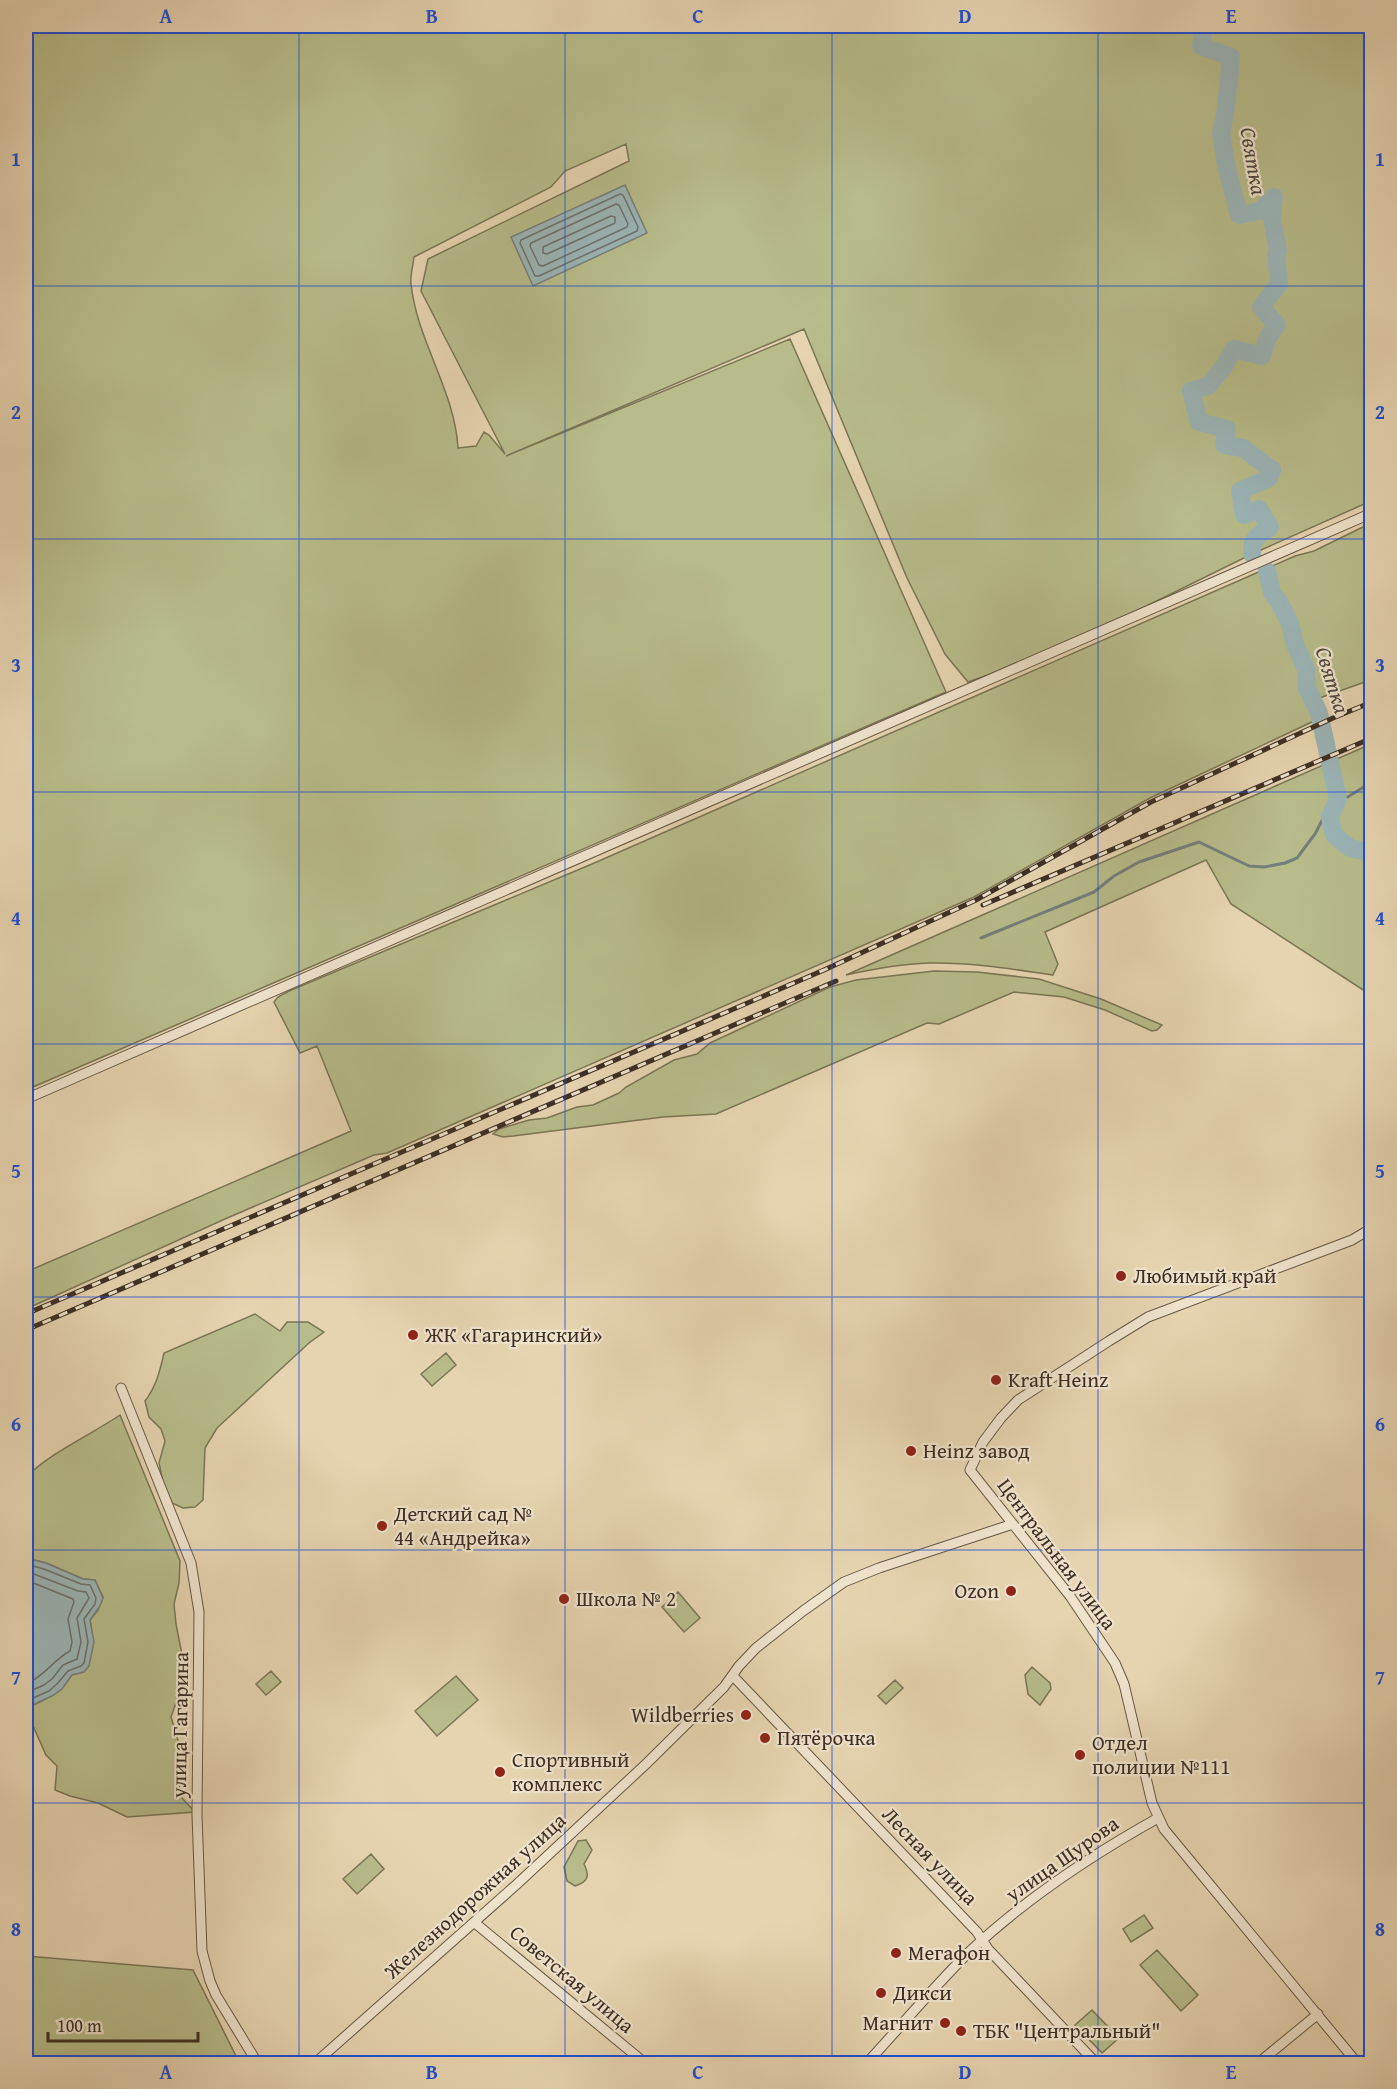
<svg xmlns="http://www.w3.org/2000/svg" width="1397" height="2089" font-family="'Gentium Book Plus',serif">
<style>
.green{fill:#b7bc8a;stroke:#7a7657;stroke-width:1.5;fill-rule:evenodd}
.water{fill:#9bb5b7;stroke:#757f7c;stroke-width:1.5}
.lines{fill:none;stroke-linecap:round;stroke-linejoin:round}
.shore{stroke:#6c726e;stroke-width:1.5}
.stream{stroke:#757f7c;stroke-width:3}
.river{stroke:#9bb5b7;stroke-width:18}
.minor-casing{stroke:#675847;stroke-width:11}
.minor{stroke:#efe3cc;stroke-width:9}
.rail-casing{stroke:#3d2f24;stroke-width:5}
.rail{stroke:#efe3cc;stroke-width:3;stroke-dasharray:9;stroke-linecap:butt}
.grid{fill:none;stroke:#1d4ed8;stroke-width:1.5;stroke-opacity:0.55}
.poi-dot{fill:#8f2418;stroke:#efe3cc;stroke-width:2}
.labels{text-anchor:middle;stroke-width:4.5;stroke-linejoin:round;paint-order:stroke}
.poi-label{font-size:21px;fill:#3d2f24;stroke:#efe3cc;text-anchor:start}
.street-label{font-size:21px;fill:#3d2f24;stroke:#efe3cc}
.water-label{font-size:22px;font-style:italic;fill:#504a41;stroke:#efe3cc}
.neatline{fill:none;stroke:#1d4ed8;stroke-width:2}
.grid-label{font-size:20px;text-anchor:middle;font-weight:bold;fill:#1d4ed8}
</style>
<rect width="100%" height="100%" fill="#e6d4b0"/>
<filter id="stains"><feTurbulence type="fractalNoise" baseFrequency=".00333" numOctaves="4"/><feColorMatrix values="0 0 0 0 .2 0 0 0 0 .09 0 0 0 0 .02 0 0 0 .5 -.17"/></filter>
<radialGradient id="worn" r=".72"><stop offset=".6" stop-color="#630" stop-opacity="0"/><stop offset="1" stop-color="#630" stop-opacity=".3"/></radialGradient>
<path class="green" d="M26,26h1345v475l-119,53 -197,97 -87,31 -23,-28 -38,-76 -103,-249 -298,127 284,-117 156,353 -920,398zM626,144l3,17 -201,98 -7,32 84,163 -16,-19 -5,-3 -8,14 -18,2c-3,-57 -41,-107 -47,-164 -1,-8 2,-18 3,-27l137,-70 14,-16z
M1371,523v157l-63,22 6,19 -164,77 -176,99 -587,256 -13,2 -149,64 -199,90v-37l325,-141 -34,-85 -17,7 -26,-51 4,-5 11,-6 303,-127 703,-308 19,-5z
M1371,744v251l-140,-91 -25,-44 -161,72 13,32 -5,11c-41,-6 -83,-13 -124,-12 -28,1 -56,6 -83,12z
M934,971l43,1 62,7 62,20 61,26 -5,5 -5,1 -47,-21 -41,-13 -50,-5 -75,32 -12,-1 -211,91 -53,3 -150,19 -10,1 -10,-3 6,-5 30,-9 18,-2 30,-11 16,-2 26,-12 7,-6 48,-27 23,-6 13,-11 120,-56 26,-7z
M255,1314l25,17 7,-9h21l16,10 -15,11 -92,85 -12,20 -2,52 -8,7 -12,1 -11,-5 -9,-21 -4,-19 6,-22 -4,-12 -12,-12 -4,-16c11,-14 15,-30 19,-48z
M446,1353l10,12 -24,21 -11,-12z
M120,1415l60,146 -1,22 -5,21 2,20 11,56 -7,11 -9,26 14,47 -7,17 4,17 13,14 -68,5 -29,-14 -28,-7 -15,-6 2,-24 -11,-11 -12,-27 -8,3v-23c47,-18 48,-39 65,-82l-1,-6 8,-10 5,-13 -8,-17 -12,-1 -37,-16 -20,-5v-81c27,-26 63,-41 94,-62z
M678,1592l22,26 -16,14 -22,-25z
M1032,1667l18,16 1,6 -11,16 -12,-11 -3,-19z
M271,1671l10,11 -15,13 -10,-11z
M456,1676l22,24 -41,36 -22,-25z
M895,1680l8,8 -17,16 -8,-8z
M586,1840l6,10 -8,14c6,12 4,18 -9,22l-8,-5 -3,-14 14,-26z
M371,1854l13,15 -27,25 -14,-15z
M1144,1915l9,13 -22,14 -8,-13z
M1157,1950l41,45 -17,16 -41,-46z
M26,1956l167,14 44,88 5,5h-216z
M1092,2010l27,28 -17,15 -27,-28z"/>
<path class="water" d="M625,185l22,48 -114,53 -22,-49z
M26,1558l20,5 37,16 12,1 8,18 -3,8 -10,14 4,22 -5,24 -5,6 -12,3 -10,14 -10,7 -26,12z"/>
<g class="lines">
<path class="shore" d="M620,194l3,1 15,32 -1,4 -98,45h-4l-15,-33 1,-3z
M616,204l3,1 9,19 -1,3 -84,39 -4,-1 -9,-19 1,-3z
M611,216l4,1v6l-68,31 -4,-1v-6z
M26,1564l18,5 37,15 9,1 6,13 -1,6 -11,15 4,23 -4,21 -3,3 -13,5 -11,13 -8,7 -23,10
M26,1571l52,20 8,1 3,6 -12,20 4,24 -4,17 -14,6 -11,14 -8,6 -18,8
M26,1580l47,19 1,3 -6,17 4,23 -2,9c-17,9 -26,26 -44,33"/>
<path class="stream" d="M981,938l113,-46 20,-16 25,-14 60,-20 50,24 15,1 21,-4 12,-5 18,-24 13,-25 44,-27"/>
<path class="river" d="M1204,26l-3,20 30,11 -5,52 -5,24 5,32 13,50 21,-4 14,-14 -2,22 6,32 -2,4 3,29 -18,23 16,18 -9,12 -6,19 -28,-7 -11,19 -15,18 -17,5 8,31 28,7 -3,16 19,3 29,22 -3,8 -29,13 4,24 15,-6 11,18c-13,9 -19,11 -18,27
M1267,571l5,22 8,10 11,23 3,16 12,27 1,19 12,25 19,86 -8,18 4,18 16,13 22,5"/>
<g class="minor-casing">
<path id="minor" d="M26,1099l1346,-586
M121,1388l70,175 8,49 -2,203 5,136 8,30 6,14 42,69
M733,1676l244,256 11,17 109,115
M475,1923l171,141
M314,2064l202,-179 130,-121 78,-77 15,-21 17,-18 47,-37 41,-29 35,-14 134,-44
M866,2064c34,-37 67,-76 102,-111 57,-54 122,-97 190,-135
M1257,2064l61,-50
M1358,2064l-194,-235 -12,-26 -28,-119 -9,-21 -45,-67 -100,-126 13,-28 18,-24 17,-18 91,-59 39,-24 204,-77 20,-12"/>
</g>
<use href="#minor" class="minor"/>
<g class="rail-casing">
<path id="rail" d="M983,905l389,-167
M26,1314l798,-344 152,-70 175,-98 182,-84 39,-16
M26,1330l810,-349"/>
</g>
<use href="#rail" class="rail"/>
</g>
<path class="grid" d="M299,26v2038M565,26v2038M832,26v2038M1098,26v2038M26,286h1346M26,539h1346M26,792h1346M26,1044h1346M26,1297h1346M26,1550h1346M26,1803h1346"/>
<g class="poi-dot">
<circle cx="1121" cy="1276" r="6"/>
<circle cx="413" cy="1335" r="6"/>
<circle cx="996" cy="1380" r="6"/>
<circle cx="911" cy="1451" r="6"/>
<circle cx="382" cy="1526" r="6"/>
<circle cx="1011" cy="1591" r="6"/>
<circle cx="564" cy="1599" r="6"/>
<circle cx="746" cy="1715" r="6"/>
<circle cx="765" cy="1738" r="6"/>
<circle cx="1080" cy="1755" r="6"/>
<circle cx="500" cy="1772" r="6"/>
<circle cx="896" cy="1953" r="6"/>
<circle cx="881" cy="1993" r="6"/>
<circle cx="945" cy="2023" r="6"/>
<circle cx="961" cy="2031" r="6"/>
</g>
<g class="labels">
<g class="poi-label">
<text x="1133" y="1283">Любимый край</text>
<text x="425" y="1342">ЖК «Гагаринский»</text>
<text x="1008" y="1387">Kraft Heinz</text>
<text x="923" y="1458">Heinz завод</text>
<text x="394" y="1521">Детский сад №<tspan x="394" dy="24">44 «Андрейка»</tspan></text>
<text x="999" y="1598" text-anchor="end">Ozon</text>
<text x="576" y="1606">Школа № 2</text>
<text x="734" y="1722" text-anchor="end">Wildberries</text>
<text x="777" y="1745">Пятёрочка</text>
<text x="1092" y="1750">Отдел<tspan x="1092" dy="24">полиции №111</tspan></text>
<text x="512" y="1767">Спортивный<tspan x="512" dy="24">комплекс</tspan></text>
<text x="908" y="1960">Мегафон</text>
<text x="893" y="2000">Дикси</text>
<text x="933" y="2030" text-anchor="end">Магнит</text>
<text x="973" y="2038">ТБК "Центральный"</text>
</g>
<g class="street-label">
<text transform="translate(1057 1554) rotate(53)" y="7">Центральная улица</text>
<text transform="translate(180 1725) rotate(-89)" y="7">улица Гагарина</text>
<text transform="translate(930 1856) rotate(46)" y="7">Лесная улица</text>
<text transform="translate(1062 1859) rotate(-35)" y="7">улица Щурова</text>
<text transform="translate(475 1896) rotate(-42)" y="7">Железнодорожная улица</text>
<text transform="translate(572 1979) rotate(40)" y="7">Советская улица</text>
</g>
<g class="water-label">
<text transform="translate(1254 161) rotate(80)" y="8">Святка</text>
<text transform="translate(1333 680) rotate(73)" y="8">Святка</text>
</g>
</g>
<rect width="1397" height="2089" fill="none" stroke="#e6d4b0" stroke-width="66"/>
<path d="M48 2032v9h150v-9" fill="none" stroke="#3d2f24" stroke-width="3"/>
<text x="57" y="2032" font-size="18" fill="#3d2f24" stroke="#efe3cc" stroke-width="4.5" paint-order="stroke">100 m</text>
<rect x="33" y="33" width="1331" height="2023" class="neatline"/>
<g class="grid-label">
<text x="166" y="23">A</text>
<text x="432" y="23">B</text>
<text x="698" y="23">C</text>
<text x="965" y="23">D</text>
<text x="1231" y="23">E</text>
<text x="16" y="166">1</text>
<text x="1380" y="166">1</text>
<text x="16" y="419">2</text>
<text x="1380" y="419">2</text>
<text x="16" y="672">3</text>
<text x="1380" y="672">3</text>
<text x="16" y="925">4</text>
<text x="1380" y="925">4</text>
<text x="16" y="1178">5</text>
<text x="1380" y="1178">5</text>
<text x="16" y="1431">6</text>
<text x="1380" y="1431">6</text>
<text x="16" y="1684">7</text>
<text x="1380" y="1684">7</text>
<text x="16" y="1936">8</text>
<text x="1380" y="1936">8</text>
<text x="166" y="2079">A</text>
<text x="432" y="2079">B</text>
<text x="698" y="2079">C</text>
<text x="965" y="2079">D</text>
<text x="1231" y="2079">E</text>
</g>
<rect width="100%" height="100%" filter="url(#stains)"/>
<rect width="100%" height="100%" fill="url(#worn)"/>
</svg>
